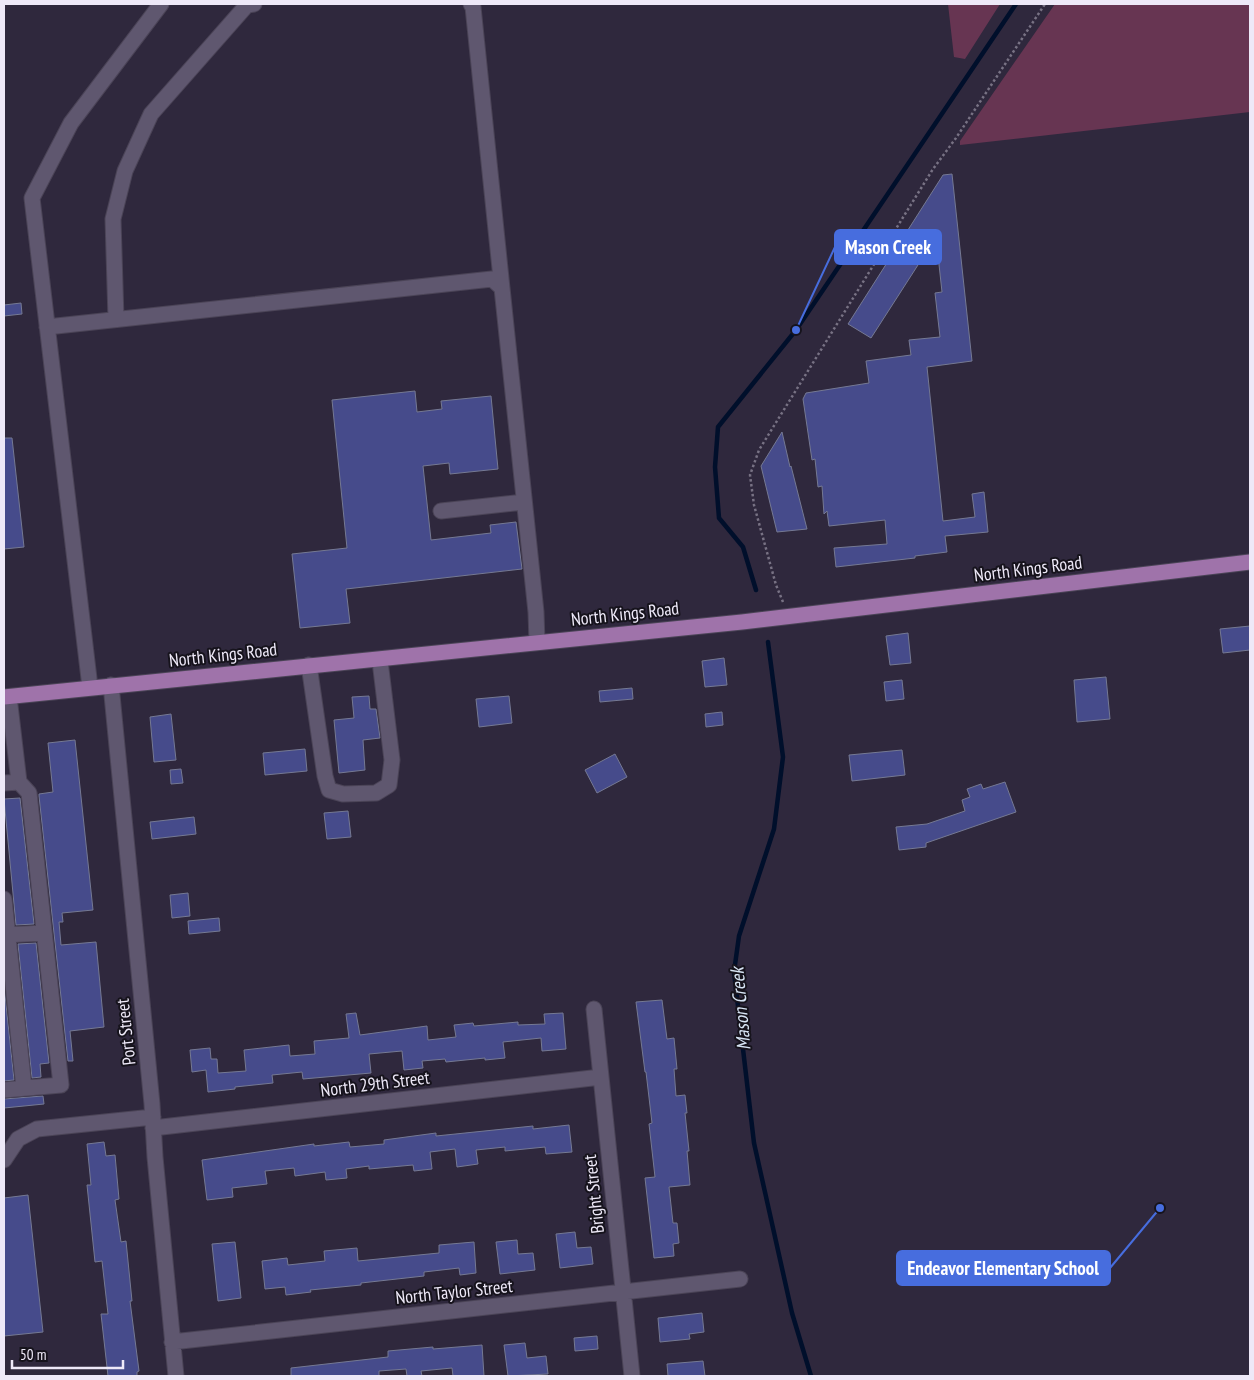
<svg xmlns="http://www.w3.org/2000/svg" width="1254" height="1380" font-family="'PT Sans Narrow',sans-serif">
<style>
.green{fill:#673552}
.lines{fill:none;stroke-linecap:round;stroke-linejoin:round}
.stream{stroke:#000f2b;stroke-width:4.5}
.building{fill:#464b8b;stroke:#757993}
.minor-casing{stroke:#4b4457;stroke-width:17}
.major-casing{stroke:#4b4457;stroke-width:17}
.path{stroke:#787284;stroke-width:2.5;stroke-dasharray:2.5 2.5;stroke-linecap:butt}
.minor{stroke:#5f576f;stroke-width:15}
.major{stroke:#9f73aa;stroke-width:15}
.labels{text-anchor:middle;stroke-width:4;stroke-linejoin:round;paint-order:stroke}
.street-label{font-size:18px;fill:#eee9f8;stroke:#16131c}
.water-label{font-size:19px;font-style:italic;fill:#d7e4f4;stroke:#16131c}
.leader{fill:none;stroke:#476dde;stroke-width:2}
.callout-dot{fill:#476dde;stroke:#16131c;stroke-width:2}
.callout{fill:#476dde;stroke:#476dde;stroke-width:2}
.callout-label{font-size:19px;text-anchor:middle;font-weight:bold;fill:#fff}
</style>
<rect width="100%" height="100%" fill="#2f283d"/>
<path class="green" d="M948,4h52l-35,55 -11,-2z
M1055,4h195v108l-290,33v-4z"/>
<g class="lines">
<path class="stream" d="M756,590l-13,-43 -24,-29 -4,-51 3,-40 78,-97 220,-326
M768,642l15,115 -9,72 -35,107 -5,36 20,171 38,170 19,63"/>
</g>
<path class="building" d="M952,174l20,187 -45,6 16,154 32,-4 -3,-23 12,-2 4,40 -43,4 2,16 -32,4v2l-79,9 -2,-19 53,-4 -2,-24 -56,6 -2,-15 -3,3 -2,-28 -4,1 -3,-28 -3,1 -9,-61 3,-6 63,-10 -3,-22 45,-6 -2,-15 31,-3 -5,-44 7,-1 -6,-55 -65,101 -23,-14 95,-149z
M21,303l1,11 -18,2v-11z
M415,391l2,21 25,-3 -1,-8 50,-5 7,73 -48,5 -1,-11 -26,3 8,74 60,-7 -1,-8 26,-3 6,47 -176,20 4,34 -50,5 -8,-74 55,-6 -15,-148z
M782,432l8,35 1,-1 16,63 -30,3 -16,-66z
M4,438h8l12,109 -20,2z
M1250,626v24l-27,3 -3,-24z
M908,633l3,30 -21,2 -4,-29z
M724,658l3,27 -22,2 -3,-26z
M1106,677l4,42 -33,3 -3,-42z
M902,680l2,19 -18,2 -2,-19z
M632,688l1,11 -33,3 -1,-11z
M369,696l1,13h6l4,29 -17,2 2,30 -26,3 -5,-53 20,-2 -2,-21z
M509,696l3,27 -33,4 -3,-28z
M722,712l1,13 -17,2 -1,-13z
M171,714l5,46 -22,2 -4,-45z
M75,740l18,170 -31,3 1,9h-4l2,23 35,-3 8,85 -34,4 3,30h-5l-29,-265v-2l14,-2 -5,-49z
M305,749l2,22 -42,4 -2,-22z
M902,750l3,25 -53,6 -3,-26z
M615,754l12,23 -30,16 -12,-23z
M181,769l2,14 -12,1 -1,-14z
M1005,782l11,30 -90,31v4l-27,3 -3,-23 31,-3 38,-13 -3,-11 8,-3 -3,-8 14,-5 2,5z
M20,798l14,126 -18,1 -12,-126z
M348,811l3,26 -24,2 -3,-26z
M194,817l2,17 -44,5 -2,-17z
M188,893l2,23 -18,2 -2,-23z
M219,918l1,13 -31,3 -1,-13z
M36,943l13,120 -9,1 1,13 -9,1 -14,-134z
M4,986l10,94 -10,1z
M662,1000l5,39 7,-1 3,31h-3l2,27 9,-1 2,18h-2l4,38h-2l3,34 -21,2 4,36h4l2,20 -6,1 1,12 -20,2 -9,-80 10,-1 -6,-53 3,-1 -6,-51h-1l-9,-70z
M356,1013l4,22 67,-9 1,14 28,-3 -2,-12 19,-2 1,3 44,-4v3l27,-1 -1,-10 19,-1 3,36 -24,2 -1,-13 -38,4 2,16 -20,2v-2l-39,4 -1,-3 -23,2 1,7 -19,2 -2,-19 -33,3 2,19 -68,6 -1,-7 -30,3 1,8 -38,4v2l-27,3 -2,-22 -14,2 -2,-22 20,-2 1,11h6l1,14 28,-2 -2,-21 45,-5 1,11 25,-2 -1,-13 35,-3 -3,-24z
M43,1096l1,8 -40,4v-9z
M569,1125l3,27 -26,2 -1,-7 -40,4v-4l-29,3 2,14 -21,3 -2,-18 -25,3 2,17 -18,2 -1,-6 -44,4v-3l-23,3 1,9 -21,2 -1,-8 -30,4 -1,-8 -29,3 2,13 -35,4 1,9 -26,3 -5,-40 112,-16v2l35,-4 1,5 34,-3v-4l52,-7v3l97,-10v3z
M104,1142l2,14 9,-1 4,44 -4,1 6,42 5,-1 6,60h-2l9,70 -2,1v4h-29l-7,-62h7l-6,-53 -7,1 -8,-77h4l-4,-41z
M28,1195l15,137 -39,4v-138z
M575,1232l2,16 14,-1 2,17 -33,4 -4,-34z
M517,1240l1,14 15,-1 2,17 -35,4 -4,-32z
M235,1242l6,56 -23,3 -6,-57z
M474,1242l2,31 -16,2 -1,-7 -35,4v4l-63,7v2l-51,5 1,2 -25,3 -1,-8 -20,2 -3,-28 25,-3 1,7 37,-4 -1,-10 33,-3 1,13 81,-8v-8z
M702,1313l2,19 -15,2 1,5 -30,3 -2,-24z
M597,1336l1,13 -23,2 -1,-13z
M525,1343l2,15 19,-2 2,18 -40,2 -4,-31z
M482,1345l2,31h-31l-1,-8 -31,3 1,5h-15l-1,-7 -27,2v5h-88v-8l97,-11v-6l45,-4v2z
M703,1361l2,15h-37l-1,-12z"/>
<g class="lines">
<g class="minor-casing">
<path id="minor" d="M471,4l2,3 29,281
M116,319l-3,-100 12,-48 26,-57 96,-109 7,-1
M47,327l445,-48 10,9 34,324 1,30
M441,511l83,-9
M309,665l16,111 4,14 14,4 33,-1 13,-8 3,-25 -12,-99 2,-2
M111,685l41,419 3,53 21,219
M90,687l-58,-489 39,-75 90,-119
M4,783l15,-1
M4,899l20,189
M4,935l40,-2
M594,1009l38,367
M4,1090l57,-5 -32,-292 -10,-11 -10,-85
M153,1128l448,-51
M4,1160l14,-21 19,-10 116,-12
M172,1342l568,-63"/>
</g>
<g class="major-casing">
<path id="major" d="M4,697l738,-75 508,-60"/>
</g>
<path class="path" d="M783,602l-7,-17 -22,-80 -4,-30 9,-25 174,-281 23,-31 89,-134"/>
<use href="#minor" class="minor"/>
<use href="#major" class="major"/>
</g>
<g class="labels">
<g class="street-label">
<text transform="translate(1028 569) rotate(-7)" y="6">North Kings Road</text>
<text transform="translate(625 614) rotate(-6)" y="6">North Kings Road</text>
<text transform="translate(223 655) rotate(-6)" y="6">North Kings Road</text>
<text transform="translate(126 1032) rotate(-96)" y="6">Port Street</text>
<text transform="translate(375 1084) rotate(-7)" y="6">North 29th Street</text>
<text transform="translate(594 1194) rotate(-96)" y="6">Bright Street</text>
<text transform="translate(454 1292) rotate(-6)" y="6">North Taylor Street</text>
</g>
<g class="water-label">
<text transform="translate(740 1009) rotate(-95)" y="7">Mason Creek</text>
</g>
</g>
<path class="leader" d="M796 330L835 247M1160 1208L1110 1268"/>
<g class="callout-dot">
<circle cx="796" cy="330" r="5"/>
<circle cx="1160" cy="1208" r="5"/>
</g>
<g class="callout">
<rect x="835" y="230" width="106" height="34" rx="5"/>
<rect x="897" y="1251" width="213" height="34" rx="5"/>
</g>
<g class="callout-label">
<text x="888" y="254">Mason Creek</text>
<text x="1003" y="1275">Endeavor Elementary School</text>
</g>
<rect width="1254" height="1380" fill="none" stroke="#eee9f8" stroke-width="10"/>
<path d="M12 1360v8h111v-8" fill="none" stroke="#eee9f8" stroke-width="2.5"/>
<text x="20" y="1360" font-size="15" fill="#eee9f8" stroke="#16131c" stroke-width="4" paint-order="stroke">50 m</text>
</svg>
